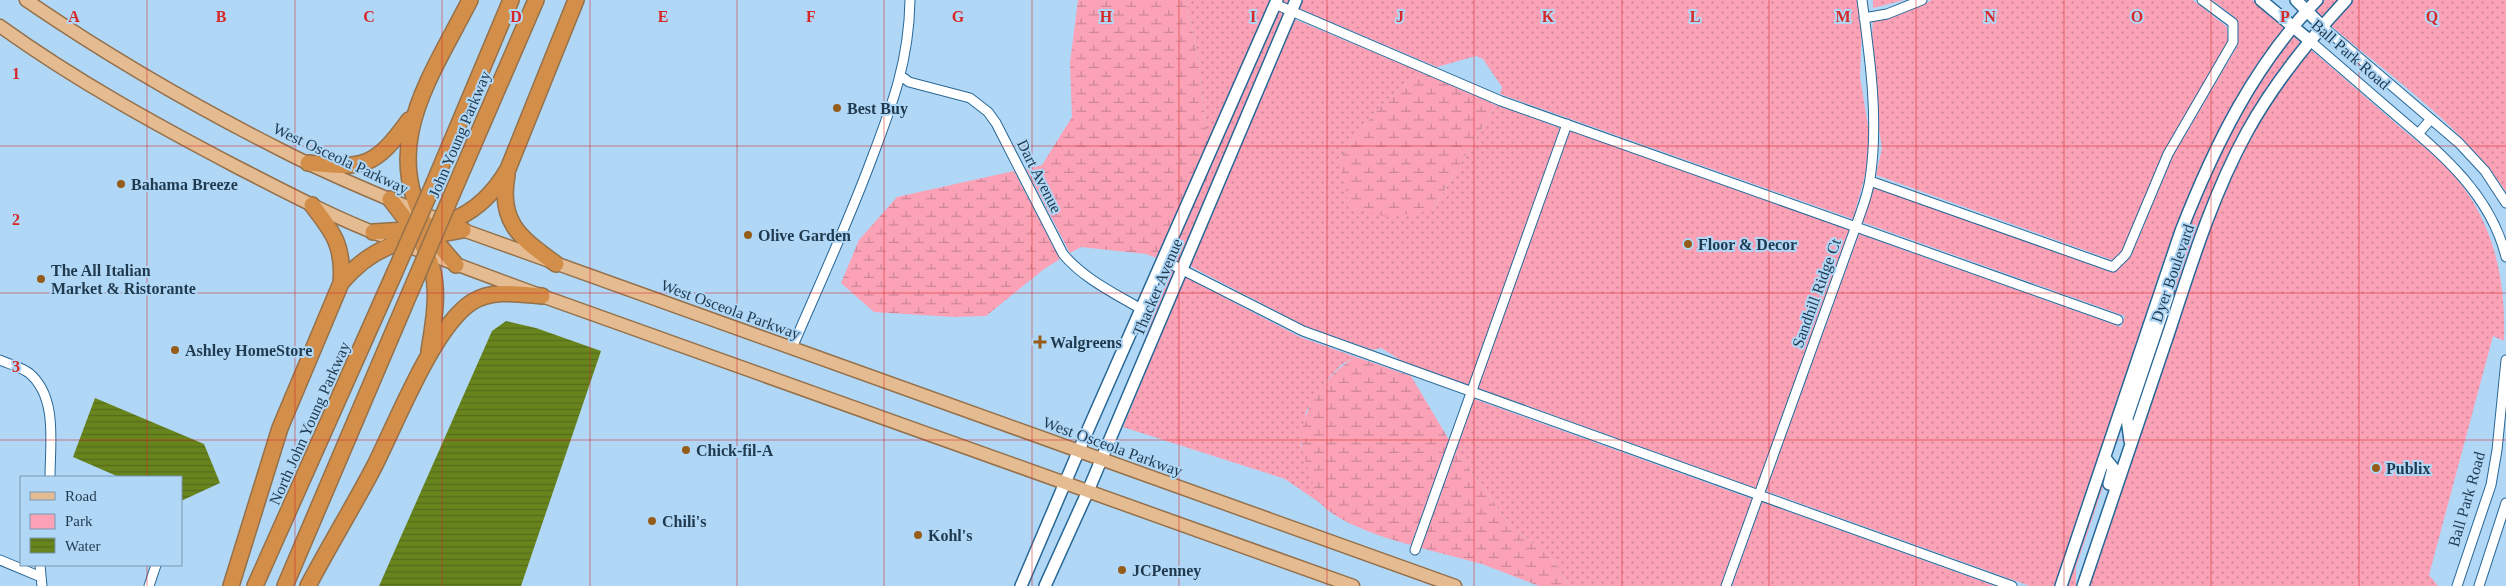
<svg xmlns="http://www.w3.org/2000/svg" width="2506" height="586" font-family="'Times New Roman',serif">
<style>
.green{fill:url(#green-dots)}
.wetland{fill:url(#wetland-marsh)}
.water{fill:url(#water-rules)}
.lines{fill:none;stroke-linecap:round;stroke-linejoin:round}
.street-casing{stroke:#276796;stroke-width:11}
.secondary-casing{stroke:#276796;stroke-width:14}
.primary-casing{stroke:#94714b;stroke-width:15}
.highway-casing{stroke:#94714b;stroke-width:18}
.street{stroke:#fff;stroke-width:9}
.secondary{stroke:#fff;stroke-width:11}
.primary{stroke:#e5bc92;stroke-width:12}
.highway{stroke:#d38f49;stroke-width:15}
.highway-bridge-casing{stroke:#94714b;stroke-width:18;stroke-linecap:butt}
.highway-bridge{stroke:#d38f49;stroke-width:15}
.grid{fill:none;stroke:#d62828;stroke-width:1;stroke-opacity:0.55}
.poi-dot{fill:#965c1a;stroke:#b1d7f6;stroke-width:2}
.labels{text-anchor:middle;stroke-width:4;stroke-linejoin:round;paint-order:stroke}
.street-label{font-size:16px;fill:#1f394e;stroke:#b1d7f6}
.poi-label{font-size:16px;font-weight:bold;fill:#1f394e;stroke:#b1d7f6;text-anchor:start}
.grid-label{font-size:16px;text-anchor:middle;font-weight:bold;fill:#d62828;stroke:#b1d7f6;stroke-width:4;stroke-linejoin:round;paint-order:stroke}
</style>
<defs>
<pattern id="green-dots" width="8" height="8" patternUnits="userSpaceOnUse" patternTransform="scale(1.25)"><rect width="8" height="8" fill="#fca2b7"/><path d="M2 2h.1M6 6h.1" fill="none" stroke="#cb8597" stroke-width="1.8" stroke-linecap="round"/></pattern>
<pattern id="wetland-marsh" width="20" height="14" patternUnits="userSpaceOnUse" patternTransform="scale(1.25)"><rect width="20" height="14" fill="#fca2b7"/><path d="M1 5h8M5 5V1M11 12h8M15 12V8" fill="none" stroke="#cb8597"/></pattern>
<pattern id="water-rules" width="6" height="5" patternUnits="userSpaceOnUse" patternTransform="scale(1.25)"><rect width="6" height="5" fill="#68841d"/><path d="M0 2.5h6" fill="none" stroke="#556d1c"/></pattern>
</defs>
<rect width="100%" height="100%" fill="#b1d7f6"/>
<path class="green" d="M1186,0h105l-168,399 59,-161 34,-79 -8,-13 -10,-88z
M1302,0h561l-3,77 12,73 -19,69 -353,-125 2,-7 -19,-28 -7,-3 -39,11 -139,-59z
M1873,0h31l-31,8z
M1932,0h261l34,27 1,14 -64,110 -42,100 -10,9 -236,-85 6,-27 -12,-72 3,-56 33,-9z
M2212,0h40l35,27 -38,50 -25,44 -25,51 -36,90 -107,324h-26l-264,-95 93,-257 262,93 4,-11 -263,-94 11,-36 238,86 5,-1 15,-15 42,-100 65,-111 -2,-27z
M2325,0h14l-17,18 -7,-8z
M2353,0h153v192c-43,-66 -116,-116 -176,-167z
M1294,19l129,54c-36,20 -59,52 -83,85l92,53 64,-106 64,23 -91,257 -67,-24 -21,-13 -8,2 -68,-24 -115,-60z
M2294,34l7,7c-31,41 -60,85 -81,133 -36,79 -59,165 -87,248l40,-124 1,-30 34,-92 24,-50 25,-42z
M2309,48c31,27 61,53 92,80 14,12 30,24 43,37 48,48 62,109 60,176l-11,-5 -64,239 9,11h-350l117,-344 24,-65 23,-44 30,-49z
M1570,131l279,99 -93,258 -278,-100z
M1185,277l115,60 56,20 -15,8 -14,15 -9,16 -12,15 -5,34 19,58 -35,-24 -162,-52z
M1474,399l278,100 -31,87h-152l-18,-29 -41,-32 -54,-74z
M2107,468l1,4 -32,95v19h-9z
M1762,502l233,84h-263z"/>
<path class="wetland" d="M1078,0h108l12,58 10,88 8,13 -43,105 -27,-10 -65,-7 -11,6 -44,-84 16,-4 30,-48 -2,-54z
M1423,73l73,32 -64,106 -45,6 -38,-10 -9,-49c24,-33 47,-65 83,-85z
M1014,171l46,88 -16,10 -58,47 -33,1 -79,-5 -33,-29 18,-43 38,-43z
M1356,357l55,19 38,64 -38,105c-26,-7 -71,-21 -90,-41 -6,-6 -8,-20 -10,-28 -3,-10 -8,-20 -9,-30 -5,-33 26,-74 54,-89z
M1456,451l54,74 41,32 18,29h-30l-57,-22 -61,-16z"/>
<path class="water" d="M506,321l30,7 65,23 -80,235h-142l113,-255z
M95,398l109,46 16,39 -39,18v-24h-62l-46,-20z"/>
<g class="lines">
<g class="street-casing">
<path id="street" d="M1275,4l226,97 617,219
M1864,18l23,-4 35,-14
M2322,26l137,117 26,28 21,32
M2309,40c27,23 54,47 81,70 48,41 100,82 116,147
M901,76l8,6 61,16 18,14 8,11 67,131c21,25 51,39 78,55
M2418,134l13,-15
M1870,181l243,86 13,-13 42,-100 65,-112v-19l-31,-23
M1163,260l140,71 709,255
M792,348c27,-63 56,-125 80,-190 21,-55 37,-98 38,-158
M0,360c9,4 21,7 29,13 29,24 21,71 21,104
M1415,550l152,-426
M0,560l41,17
M40,565l2,21
M149,586l7,-21
M1726,586l130,-360c5,-15 12,-31 14,-47 9,-58 0,-121 -8,-179
M2457,586l34,-101 6,-35 9,-90
M2479,586l27,-83"/>
</g>
<g class="secondary-casing">
<path id="secondary" d="M2261,0l48,40
M2296,0l26,26
M2130,441l-3,-23 41,-122v-17
M2105,458l8,10 -4,16
M1021,586l58,-136 198,-450
M1045,586l43,-95 208,-491
M2061,586l120,-355c33,-84 72,-165 136,-231
M2083,586c29,-86 58,-172 87,-257 22,-67 43,-135 77,-197 27,-49 61,-91 99,-132"/>
</g>
<g class="primary-casing">
<path id="primary" d="M26,0c82,56 168,106 257,151 58,30 119,53 180,79l992,356
M0,26c75,54 155,98 237,141 47,24 94,49 143,68
M399,243l143,53 811,290"/>
</g>
<g class="highway-casing">
<path id="highway" d="M308,163c57,6 67,4 101,-43
M507,175c-9,48 14,63 49,89
M434,183l77,-183
M453,192l83,-192
M390,199c48,61 52,76 39,152
M312,205c22,28 32,42 29,78
M373,232c60,-3 102,-6 135,-63l68,-169
M456,265c-7,-9 -17,-19 -24,-29 -56,-87 -2,-157 38,-236
M231,586l49,-158 61,-145c37,-44 70,-43 122,-53
M255,586l139,-312
M285,586l129,-303
M308,586c21,-40 45,-79 66,-119 22,-43 59,-140 98,-165 21,-13 47,-8 70,-6"/>
</g>
<use href="#street" class="street"/>
<use href="#secondary" class="secondary"/>
<use href="#primary" class="primary"/>
<use href="#highway" class="highway"/>
<g class="highway-bridge-casing">
<path id="highway-bridge" d="M394,274l40,-91
M414,283l39,-91"/>
</g>
<use href="#highway-bridge" class="highway-bridge"/>
</g>
<path class="grid" d="M147,0v477M295,0v586M442,0v586M590,0v586M737,0v586M884,0v586M1032,0v586M1179,0v586M1327,0v586M1474,0v586M1622,0v586M1769,0v586M1916,0v586M2064,0v586M2211,0v586M2359,0v586M0,146h2506M0,293h2506M0,440h2506M147,565v21"/>
<g class="poi-dot">
<circle cx="837" cy="108" r="5"/>
<circle cx="121" cy="184" r="5"/>
<circle cx="748" cy="235" r="5"/>
<circle cx="1688" cy="244" r="5"/>
<circle cx="41" cy="279" r="5"/>
<path d="M1037.5 334.5h5v5h5v5h-5v5h-5v-5h-5v-5h5z"/>
<circle cx="175" cy="350" r="5"/>
<circle cx="686" cy="450" r="5"/>
<circle cx="2376" cy="468" r="5"/>
<circle cx="652" cy="521" r="5"/>
<circle cx="918" cy="535" r="5"/>
<circle cx="1122" cy="570" r="5"/>
</g>
<g class="labels">
<g class="street-label">
<text transform="translate(2351 54) rotate(41)" y="6">Ball Park Road</text>
<text transform="translate(459 134) rotate(-67)" y="6">John Young Parkway</text>
<text transform="translate(341 158) rotate(25)" y="6">West Osceola Parkway</text>
<text transform="translate(1040 176) rotate(63)" y="6">Dart Avenue</text>
<text transform="translate(2172 273) rotate(-71)" y="6">Dyer Boulevard</text>
<text transform="translate(1157 287) rotate(-67)" y="6">Thacker Avenue</text>
<text transform="translate(1816 293) rotate(-70)" y="6">Sandhill Ridge Ct</text>
<text transform="translate(731 309) rotate(20)" y="6">West Osceola Parkway</text>
<text transform="translate(309 423) rotate(-66)" y="6">North John Young Parkway</text>
<text transform="translate(1113 446) rotate(20)" y="6">West Osceola Parkway</text>
<text transform="translate(2466 499) rotate(-74)" y="6">Ball Park Road</text>
</g>
<g class="poi-label">
<text x="847" y="114">Best Buy</text>
<text x="131" y="190">Bahama Breeze</text>
<text x="758" y="241">Olive Garden</text>
<text x="1698" y="250">Floor &amp; Decor</text>
<text x="51" y="276">The All Italian<tspan x="51" dy="18">Market &amp; Ristorante</tspan></text>
<text x="1050" y="348">Walgreens</text>
<text x="185" y="356">Ashley HomeStore</text>
<text x="696" y="456">Chick-fil-A</text>
<text x="2386" y="474">Publix</text>
<text x="662" y="527">Chili's</text>
<text x="928" y="541">Kohl's</text>
<text x="1132" y="576">JCPenney</text>
</g>
</g>
<g class="grid-label">
<text x="74" y="22">A</text>
<text x="221" y="22">B</text>
<text x="369" y="22">C</text>
<text x="516" y="22">D</text>
<text x="663" y="22">E</text>
<text x="811" y="22">F</text>
<text x="958" y="22">G</text>
<text x="1106" y="22">H</text>
<text x="1253" y="22">I</text>
<text x="1400" y="22">J</text>
<text x="1548" y="22">K</text>
<text x="1695" y="22">L</text>
<text x="1843" y="22">M</text>
<text x="1990" y="22">N</text>
<text x="2137" y="22">O</text>
<text x="2285" y="22">P</text>
<text x="2432" y="22">Q</text>
<text x="16" y="79">1</text>
<text x="16" y="225">2</text>
<text x="16" y="372">3</text>
</g>
<rect x="20" y="476" width="162" height="90" fill="#b1d7f6" stroke="#7798b3"/>
<rect x="30" y="492" width="25" height="8" fill="#e5bc92" stroke="#7798b3"/>
<text x="65" y="501" font-size="15" fill="#1f394e">Road</text>
<rect x="30" y="514" width="25" height="15" fill="#fca2b7" stroke="#7798b3"/>
<text x="65" y="526" font-size="15" fill="#1f394e">Park</text>
<rect x="30" y="538" width="25" height="15" fill="url(#water-rules)" stroke="#7798b3"/>
<text x="65" y="551" font-size="15" fill="#1f394e">Water</text>
</svg>
